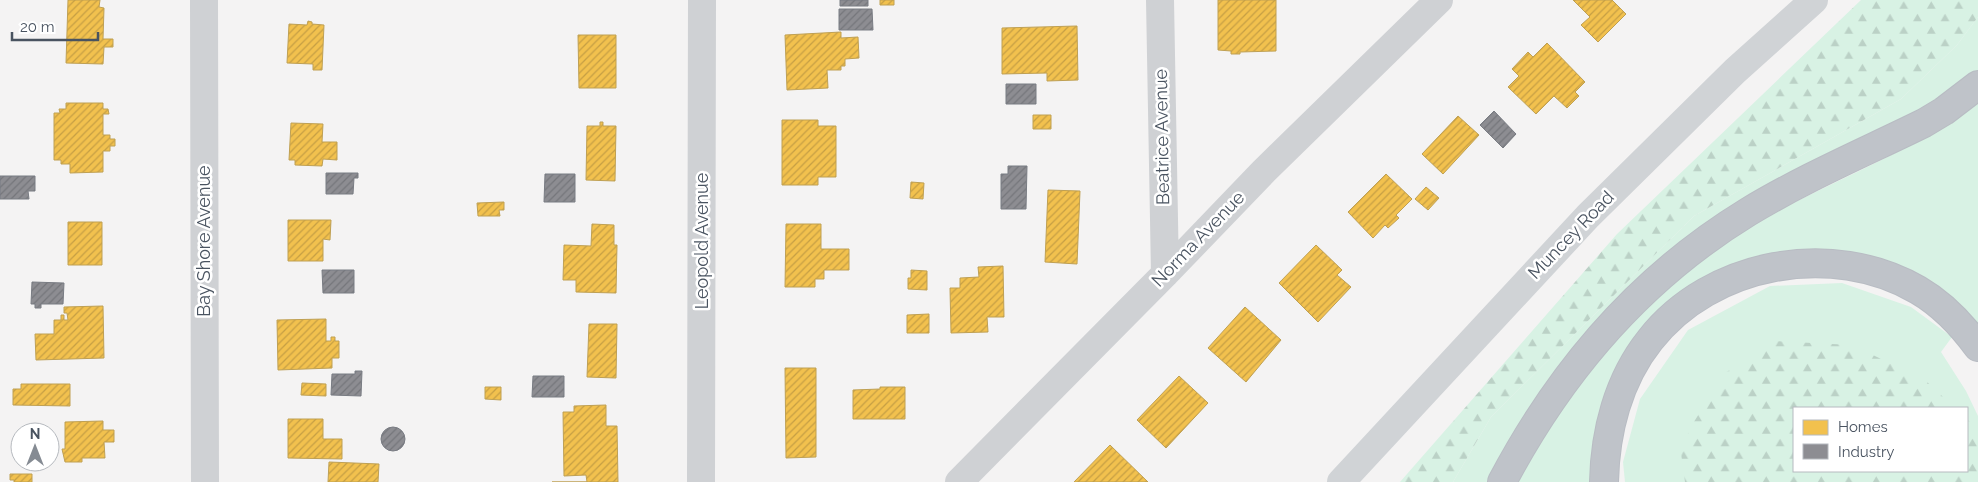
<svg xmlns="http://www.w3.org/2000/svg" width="1978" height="482" font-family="Raleway,sans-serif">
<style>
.grass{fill:#d8f2e4;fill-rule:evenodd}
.forest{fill:url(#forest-firs)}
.homes{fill:url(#homes-hatch);stroke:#bfa053}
.industry{fill:url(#industry-hatch);stroke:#797c83}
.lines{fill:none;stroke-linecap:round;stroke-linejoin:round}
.highway-casing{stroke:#b8bcc3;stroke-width:30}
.street{stroke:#cfd1d4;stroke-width:28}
.secondary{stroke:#d0d3d6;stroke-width:28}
.highway{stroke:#bfc3c9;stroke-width:28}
.labels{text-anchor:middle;stroke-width:5;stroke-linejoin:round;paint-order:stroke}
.street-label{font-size:18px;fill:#495360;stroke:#fff}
</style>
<defs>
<pattern id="forest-firs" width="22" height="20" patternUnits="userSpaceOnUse" patternTransform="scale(1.25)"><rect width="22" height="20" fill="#d8f2e4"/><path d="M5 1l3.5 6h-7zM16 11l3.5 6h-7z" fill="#bbd1c6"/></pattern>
<pattern id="homes-hatch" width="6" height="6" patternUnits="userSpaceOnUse" patternTransform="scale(1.25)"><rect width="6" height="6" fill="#f2c14e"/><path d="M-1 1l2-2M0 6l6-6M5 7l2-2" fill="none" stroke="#c69f44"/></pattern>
<pattern id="industry-hatch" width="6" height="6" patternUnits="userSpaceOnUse" patternTransform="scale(1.25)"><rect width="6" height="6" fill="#8d8d92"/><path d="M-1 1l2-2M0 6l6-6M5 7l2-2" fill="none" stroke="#75767b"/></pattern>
</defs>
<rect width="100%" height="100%" fill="#f4f3f3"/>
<path class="grass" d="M1978,17v57l-5,6 -315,188 -165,214h-40l38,-65 203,-201 207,-117 56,-54z
M1978,102v225l-115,-72 -23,-4 -42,-1 -21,2 -23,7 -139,115 -15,39 -8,33 -1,36h-73c9,-16 18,-34 28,-50 55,-88 132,-165 223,-216 54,-30 112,-53 165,-84 15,-9 30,-20 44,-30z
M1842,283l69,24 41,30 -11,15 25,39 12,25v66h-353l-2,-20 17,-63 48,-69 82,-44zM1794,408h173v63h-173z"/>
<path class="forest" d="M1861,0h117v17l-21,28 -56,54 -207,117 -203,201 -38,65h-53l217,-248z
M1774,341l78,4 73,35 30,28h-161v63h173v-52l11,11v52h-293l-4,-29 9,-25 35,-55z"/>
<path class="homes" d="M68,0h32l-1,7 5,1 -1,31h10v8h-9l-1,17 -37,-1z
M880,0h14v5h-14z
M1218,0h58v51l-36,1v2h-9v-3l-13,-1z
M1573,0h39l14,14 -28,28 -17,-17 9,-8z
M308,21l4,1v2l12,1 -2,45h-9v-6l-26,-1 2,-39 18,1z
M1077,26l1,54 -31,1v-8l-45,1v-46z
M841,32v6l17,-1 1,21 -14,1v7h-4v4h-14l1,18 -41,2 -2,-55z
M578,35h38v53h-37z
M1547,43l38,39 -10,10 4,4 -12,12 -13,-12 -18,18 -28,-27 11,-11 -7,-7 16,-17 5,5z
M66,103h37v6h5l1,5h-6v21h7v4h5v7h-5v5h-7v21l-33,1v-9h-9v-4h-7v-47h6l-1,-4h7z
M1033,115h18v14h-18z
M1458,116l21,19 -36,39 -21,-20z
M782,120h36v6h18v51h-18v8h-36z
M600,122h3v4h13l-1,55 -29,-1 1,-54h13z
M291,123l32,1 -1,18h15v18l-14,-1 -1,7 -27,-1v-5h-6z
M1386,174l26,25 -16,16 3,3 -11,10 -3,-3 -12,13 -25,-26z
M911,182l13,1 -1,16 -13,-1z
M1426,187l13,11 -11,12 -13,-11z
M1048,190l32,1 -3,73 -32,-2z
M504,202v8h-5l1,6h-22l-1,-13z
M288,220h43l-1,20 -7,-1v22h-35z
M68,222h34v43h-34z
M592,224l22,1v20h3l-1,48 -40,-1v-12h-13l1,-35 27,1z
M786,224h35v25h28v21h-25v9h-9v8h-30z
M1316,245l26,25 -5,5 14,12 -33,35 -39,-39z
M1003,266l1,51h-17l1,15 -37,1 -1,-45h10v-10l19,-1 -1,-10z
M911,270l16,1v19l-19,-1v-11h3z
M103,306l1,52 -68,2 -1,-26h19v-14h7v-5h3v5h4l-1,-7h-3v-6z
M1245,307l36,33 -35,42 -38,-34z
M929,314v19h-22v-18z
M326,319v22h5v-4h4v4h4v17h-7v10l-54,2 -1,-50z
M589,324h28l-1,54 -29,-1z
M785,368h31v89l-30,1z
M1179,376l29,27 -42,45 -29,-28z
M302,383l24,1v12l-25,-1z
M21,384h49v22l-57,-1v-16h8z
M485,387h16v13l-16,-1z
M880,387h25v32h-52v-29l27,-1z
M606,405v21h11l1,56h-66h35l-1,-7 -22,1 -1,-64h11v-6z
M288,419h35v20h19v20l-54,-1z
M103,421v9h11v12h-10l1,16h-23v4h-17l-3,-13h3v-27z
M1110,445l38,37h-74z
M329,462l50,2 -1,18h-50z
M10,474h22v8h-18v-2h-4z"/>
<path class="industry" d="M840,0h28v6h-28z
M839,9h33l1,21h-34z
M1006,84h30v20h-30z
M1494,111l22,23 -13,14 -23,-23z
M1008,166h19l-1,43h-25v-35h7z
M326,173h32v5h-4l-1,16h-27z
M545,174h30v28h-31z
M0,176h35v15h-7l1,8h-29z
M322,270h32v23h-31z
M32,282l32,1 -1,21h-22v4h-6v-4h-4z
M355,371h7l-1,25 -30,-1 1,-21h23z
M533,376h31v21h-32z
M381 439a12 12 0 1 1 24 0a12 12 0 1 1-24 0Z"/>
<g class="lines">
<g class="highway-casing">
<path id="highway" d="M1502,482c59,-112 138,-204 246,-270 56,-34 117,-60 176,-89l20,-12 34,-26
M1604,482c1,-50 14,-102 46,-142 61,-78 182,-100 268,-50 24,14 44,35 60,57"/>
</g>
<path class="street" d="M204,0l1,482
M1160,0l5,274
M701,482l1,-482
M959,482l206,-208 99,-103 175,-171"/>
<path class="secondary" d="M1341,482l247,-266 147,-145 79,-71"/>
<use href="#highway" class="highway"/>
</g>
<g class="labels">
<g class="street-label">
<text transform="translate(1162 137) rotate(-91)" y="6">Beatrice Avenue</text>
<text transform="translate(1571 235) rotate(-46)" y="6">Muncey Road</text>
<text transform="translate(1198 239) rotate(-46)" y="6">Norma Avenue</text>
<text transform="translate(204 241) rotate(-90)" y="6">Bay Shore Avenue</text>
<text transform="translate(702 241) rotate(-90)" y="6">Leopold Avenue</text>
</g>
</g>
<rect x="1793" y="407" width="175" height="65" fill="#ffffff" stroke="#b6babf"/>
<rect x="1803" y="420" width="25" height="15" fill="#f2c14e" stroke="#b6babf"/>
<text x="1838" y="432" font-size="15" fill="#495360">Homes</text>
<rect x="1803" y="444" width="25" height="15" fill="#8d8d92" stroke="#b6babf"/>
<text x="1838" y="457" font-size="15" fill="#495360">Industry</text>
<g transform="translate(35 447)"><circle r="24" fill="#ffffff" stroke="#b6babf"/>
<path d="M0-4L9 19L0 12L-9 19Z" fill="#858b93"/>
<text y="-8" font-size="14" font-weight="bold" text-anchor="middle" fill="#495360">N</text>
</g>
<path d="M12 32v8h86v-8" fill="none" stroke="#495360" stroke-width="2.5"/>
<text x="20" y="32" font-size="15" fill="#495360" stroke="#ffffff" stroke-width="4" paint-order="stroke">20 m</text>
</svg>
